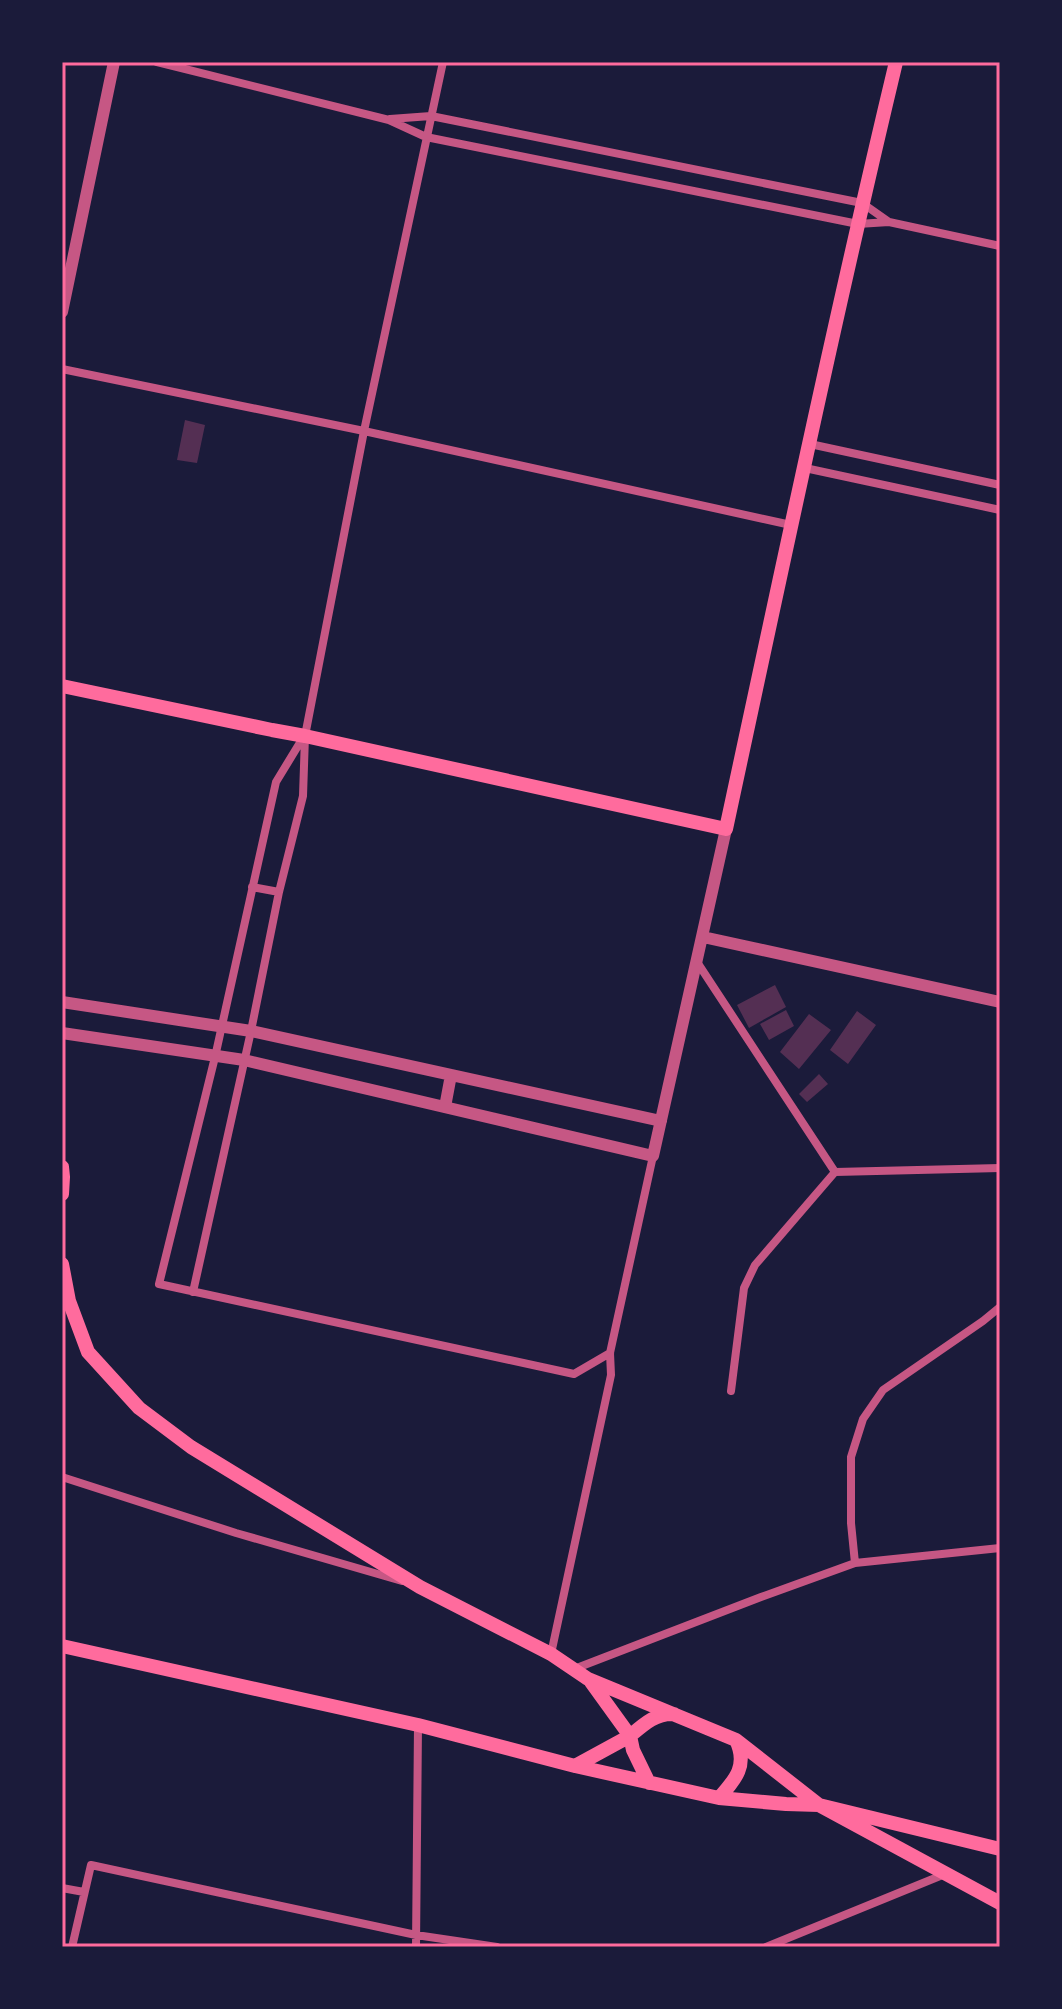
<svg xmlns="http://www.w3.org/2000/svg" width="1062" height="2009" font-family="Jost,sans-serif">
<style>
.building{fill:#542f53}
.lines{fill:none;stroke-linecap:round;stroke-linejoin:round}
.minor{stroke:#c65784;stroke-width:8}
.tertiary{stroke:#c65784;stroke-width:12}
.secondary{stroke:#ff6b9d;stroke-width:14}
.neatline{fill:none;stroke:#ff6b9d;stroke-width:3}
</style>
<rect width="100%" height="100%" fill="#1b1b3a"/>
<path class="building" d="M185,420l20,5 -8,38 -20,-3z
M775,985l11,22 -37,21 -12,-23z
M786,1010l8,16 -25,14 -9,-16z
M857,1011l19,14 -28,39 -18,-14z
M809,1014l22,16 -32,39 -19,-17z
M819,1074l9,10 -21,18 -8,-8z"/>
<g class="lines">
<path class="minor" d="M157,62l232,58 37,17 432,87 31,-2 111,24
M390,119l41,-3 431,87 27,19
M62,369l302,62 427,94
M810,444l190,41
M805,468l195,42
M304,736l-28,46 -61,275 -56,227 415,90 36,-21
M252,887l27,5
M697,962l138,210
M835,1172l165,-4
M193,1292l58,-261 28,-139 24,-96 2,-60 59,-305 79,-369
M731,1391l13,-103 11,-23 80,-93
M62,1477l174,56 166,48
M855,1563l-4,-40v-66l12,-38 20,-29 100,-69 17,-14
M551,1654l60,-279 -1,-22 43,-197
M574,1669l187,-72 94,-34 145,-15
M62,1888l22,4
M72,1947l19,-82 325,70 81,12
M416,1947l2,-222
M766,1947l179,-73"/>
<path class="tertiary" d="M62,312l52,-250
M703,937l297,65
M62,1002l189,29 410,90
M62,1033l182,27 409,96 73,-327
M445,1107l6,-32"/>
<path class="secondary" d="M62,686l210,44 33,6 421,93c55,-256 109,-512 170,-767
M62,1167l1,10 -1,17
M62,1264l7,37 19,51 51,56 52,39 229,140 131,67 37,25 148,61 83,65 181,98
M62,1646l356,79 157,41 144,32 67,6 33,1 181,44
M575,1766l55,-30 -39,-54
M649,1783l-16,-33 -3,-14c14,-12 26,-23 44,-22
M719,1798c17,-19 29,-33 17,-58"/>
</g>
<rect width="1062" height="2009" fill="none" stroke="#1b1b3a" stroke-width="128"/>
<rect x="64" y="64" width="934" height="1881" class="neatline"/>
</svg>
